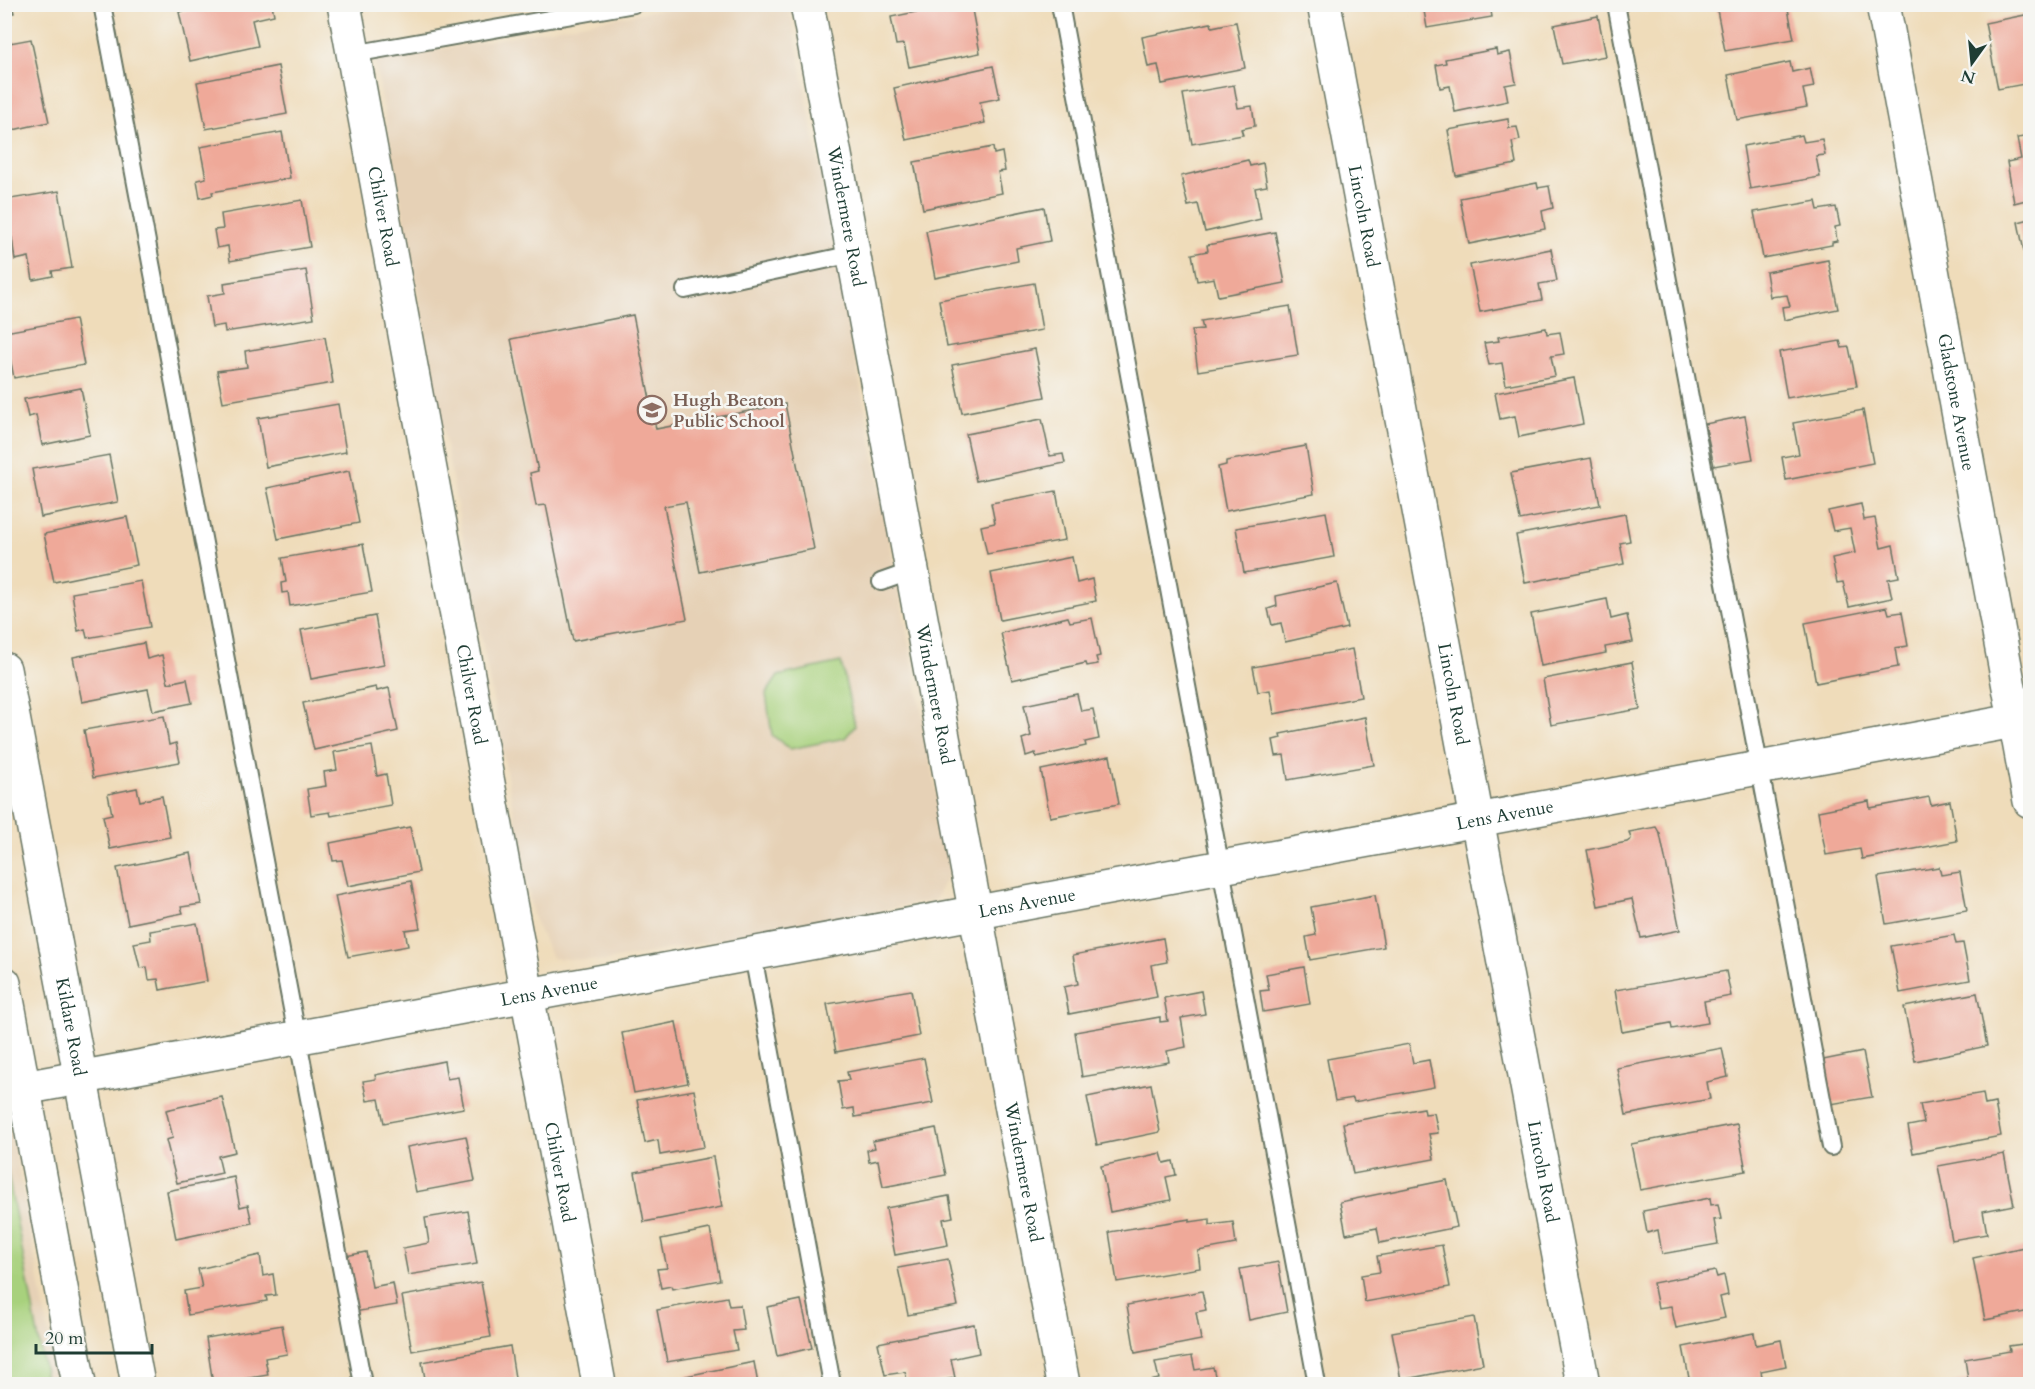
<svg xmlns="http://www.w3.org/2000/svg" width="2035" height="1389" font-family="Cardo,serif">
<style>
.built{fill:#e6d1b6}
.green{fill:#a8d17d;stroke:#648758;stroke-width:1.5}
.building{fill:#efa999}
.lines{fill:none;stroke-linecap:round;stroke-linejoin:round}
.lane-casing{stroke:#687563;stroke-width:20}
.street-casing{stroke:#687563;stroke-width:36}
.lane{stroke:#fff;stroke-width:16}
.street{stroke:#fff;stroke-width:33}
.labels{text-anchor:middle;stroke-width:5;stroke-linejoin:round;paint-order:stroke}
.street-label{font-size:18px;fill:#1f3d34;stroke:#f6f6f2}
.education-label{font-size:18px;font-weight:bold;fill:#785e54;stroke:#f6f6f2;text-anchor:start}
</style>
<rect width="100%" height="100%" fill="#f6f6f2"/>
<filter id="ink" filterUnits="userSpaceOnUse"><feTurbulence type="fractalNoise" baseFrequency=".0167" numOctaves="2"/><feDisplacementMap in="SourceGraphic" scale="12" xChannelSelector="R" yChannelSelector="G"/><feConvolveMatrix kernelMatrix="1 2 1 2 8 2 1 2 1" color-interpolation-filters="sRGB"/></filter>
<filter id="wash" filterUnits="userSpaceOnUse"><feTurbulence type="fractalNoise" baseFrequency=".008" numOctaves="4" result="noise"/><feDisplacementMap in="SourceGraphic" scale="24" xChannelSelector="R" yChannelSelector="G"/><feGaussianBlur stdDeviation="1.35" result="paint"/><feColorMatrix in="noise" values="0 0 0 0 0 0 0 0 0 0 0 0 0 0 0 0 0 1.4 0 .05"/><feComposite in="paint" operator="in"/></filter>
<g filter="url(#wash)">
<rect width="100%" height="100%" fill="#efdcba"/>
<path class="built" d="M686,5h103l162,863 -16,32 -329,61 -54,-3 -19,-42 -158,-855z
M4,1095l10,50 44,239h-53z"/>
<path class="green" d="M841,662l14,64 -10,12 -55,11 -18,-14 -6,-41 12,-18z
M5,1162l1,2 41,220h-42z"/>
<g id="blocks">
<path class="building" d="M4,4h8l2,9 -10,2z
M214,4h58l2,11 -22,5 6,26 -68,15 -11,-49z
M955,4h16l9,49 -71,14 -5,-23 -8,1 -5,-28z
M1787,4l7,35 -69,12 -9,-46z
M1423,5h84l1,4 -17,2 1,6 -65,11z
M2030,14v69l-32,6 -13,-66z
M1598,16l8,40 -44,8 -8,-39z
M1236,22l9,46 -83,16 -4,-19 -10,2 -6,-30 69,-14 1,4z
M31,39l18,83 -45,10v-88z
M1496,49l1,6 13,-3 6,31 -11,2 3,16 -53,11 -5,-26 -10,2 -4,-23 10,-2 -1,-4z
M1790,62l2,10 18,-4 4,19 -11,2 4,18 -70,13 -9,-45z
M278,66l9,48 -81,15 -9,-47z
M993,66l7,32 -20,4 5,21 -79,17 -12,-52z
M1234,85l4,23 14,-2 3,20 -14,3 2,6 -51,9 -9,-50z
M1508,119l1,9 8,-1 3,13 -8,2 4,22 -60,12 -8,-46z
M282,132l8,46 -78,14 1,3 -13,3 -3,-18 9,-2 -6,-31z
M1802,135l2,7 18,-3 3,16 -9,1 4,21 -70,12 -7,-43z
M2030,136v63l-16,4 -7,-41 14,-3 -4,-21z
M993,147l1,7 8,-2 3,19 -7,1 4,21 -79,16 -9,-47z
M1248,160l2,6 13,-3 4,23 -12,2 6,31 -56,13 -7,-28 -10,2 -7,-30z
M1537,183l1,5 11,-2 4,22 -11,3 3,18 -76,15 -9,-46z
M59,191l13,77 -20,3 1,5 -20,4 -4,-23 -14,3 -3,-22 -7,2 -1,-14 4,-1 -4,-25z
M302,200l8,47 -80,14 -2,-15 -11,2 -3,-18 9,-1 -2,-15z
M1816,201l2,9 18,-3 4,19 -5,1 2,14 -5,1v3l-69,13 -9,-46z
M1044,207l6,34 -34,7 2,13 -83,17 -9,-47z
M2030,219v51l-2,1 -10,-49z
M1275,232l10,51 -67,13 -4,-18 -17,3 -5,-27 16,-3 -1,-6z
M1551,249l6,32 -18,3 3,16 -62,12 -10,-47z
M1828,260l10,49 -54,11 -2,-13 8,-1 -3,-11 -17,2 -4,-25z
M306,270l8,48 -89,14 -1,-7 -12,2 -5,-31 18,-3 -1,-10z
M1034,283l8,47 -95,17 -8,-47z
M1290,306l8,49 -100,16 -6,-41 11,-1 -2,-8z
M633,315l23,114 129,-25 29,145 -114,23 -14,-70 -22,4 23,113 -114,22 -27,-136 -10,1 -3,-16 -3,-17 8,-2 -27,-132z
M75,319l9,46 -70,13 -9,-46z
M1546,328l1,6 13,-2 4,22 -13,2 4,20 -49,9 -4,-22 -13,2 -5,-22 15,-2 -1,-4z
M325,337l8,46 -110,19 -6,-31 30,-4 -2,-16z
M1840,341l2,7 7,-1 8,39 -70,12 -8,-46z
M1035,349l10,48 -83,16 -10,-48z
M1574,378l9,46 -64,13 -4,-21 -15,3 -5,-26z
M81,388l9,47 -48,10 -6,-30 -8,2 -4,-18z
M338,404l8,48 -80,15 -8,-49z
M1863,410l10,53 -87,17 -4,-23 17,-3 -6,-31z
M1745,416l8,43 -39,7 -9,-42z
M1042,419l8,37 13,-2 2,9 -89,18 -10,-47z
M1306,446l8,48 -88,17 -8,-44 8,-2v-4z
M109,455l9,47 -77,15 -9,-48z
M1591,458l9,47 -80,15 -9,-47z
M349,471l10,52 -81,16 -11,-51z
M1056,491l9,49 -78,14 -6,-28 14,-3 -4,-20z
M1861,504l3,16 11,-2 6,30 12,-3 6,32 -11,2 4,19 -43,9 -6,-25 -6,1 -5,-25 23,-5 -5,-25 -17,3 -5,-20z
M1326,512l8,45 -90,16 -8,-45z
M1625,514l5,27 -10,2 4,21 -99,19 -9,-48z
M127,517l10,48 -83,17 -10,-48z
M363,544l9,48 -82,14 -2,-14 -6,1 -1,-10 5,-1 -4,-24z
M1072,557l5,26 15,-4 4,22 -96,19 -9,-47z
M141,581l9,46 -63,11 -2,-9 -7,2 -6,-38z
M1337,583l10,45 -62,14 -4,-19 -9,2 -4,-16 9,-3 -1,-10z
M1607,599l4,20 16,-4 6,27 -28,5 1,6 -65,13 -10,-52z
M1887,607l2,7 13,-2 6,34 -13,2 3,19 -82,16 -11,-60z
M375,616l9,49 -73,14 -10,-49z
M1068,617l2,5 22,-4 8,38 -4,1 2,7 -11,2 -1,-3 -74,17 -11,-47z
M144,643l3,16 15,-4 6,28 19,-4 5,24 -39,8 -5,-22 -66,13 -9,-45z
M1352,649l9,48 -87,17 -4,-24 -12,2 -5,-25z
M1632,662l8,47 -89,16 -8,-46z
M376,687l1,4 12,-3 9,43 -84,19 -11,-47z
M1077,694l4,17 12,-2 6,30 -14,3 1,4 -50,11 -1,-4 -9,3 -4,-17 9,-3 -7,-31z
M164,716l5,29 7,-2 4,19 -87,16 -9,-48z
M1365,717l9,48 -86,15 -4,-25 -8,1 -3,-16 8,-2 -1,-4z
M372,746l5,30 9,-2 5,31 -60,11 -1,-4 -19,3 -4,-26 19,-3 -2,-14 13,-2 -3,-18z
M1110,756l9,48 -69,13 -9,-47z
M137,788l3,13 22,-5 8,41 -60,12 -7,-33 9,-2 -4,-20z
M1929,797l2,8 19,-4 7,40 -95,18 -2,-10 -34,6 -8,-44 51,-10 1,7z
M410,827l9,45 -71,14 -6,-26 -9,1 -3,-18z
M1656,827l4,7 20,96 -39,8 -9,-39 -34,7 -11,-56 40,-8 4,-3 -2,-7z
M191,853l10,51 -20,3 2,6 -55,11 -11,-56z
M1939,867l2,8 19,-3 7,38 -81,14 -8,-47z
M411,881l9,47 -15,2 3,16 -60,11 -13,-61z
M1375,895l9,52 -74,13 -4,-23 10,-2 -5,-28z
M197,923l10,58 -47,9 -2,-11 -9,1 -2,-13 -7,1 -6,-25 17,-3 -1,-9z
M1954,935l2,9 7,-1 7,37 -70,13 -9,-47z
M1163,938l4,24 -16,3 6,32 -88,17 -5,-27 14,-3 -5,-29z
M1304,967l6,37 -47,8 -3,-21 9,-1 -3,-16z
M1726,971l5,25 -27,5 4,22 -36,6 -1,-6 -49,9 -7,-42z
M911,990l8,46 -83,16 -9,-48z
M1201,991l4,23 -24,4 5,29 -19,4 2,11 -87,15 -7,-45 85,-15v5l8,-1 -4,-23z
M1977,993l10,53 -72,15 -11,-54z
M676,1022l12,61 -54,10 -12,-60z
M1409,1044l4,19 16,-3 5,27 -80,15 -1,-4 -18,3 -8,-42z
M1722,1048l6,29 -21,5 3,17 -84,16 -9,-47z
M1863,1052l9,45 -41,7 -8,-44z
M924,1058l9,45 -78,14 -1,-9 -11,2 -5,-29 11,-1 -2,-8z
M444,1061l3,18 11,-2 6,31 -80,15 -5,-24 -12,2 -4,-20 13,-2 -1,-4z
M1151,1084l9,48 -63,13 -10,-48z
M694,1090l10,57 -44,8 -2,-15 -13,3 -8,-43z
M1983,1093l2,12 10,-2 6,33 -88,17 -5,-27 16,-3 -4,-19z
M222,1097l13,55 -17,4 4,17 -45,10 -11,-43 7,-2 -7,-28z
M1424,1108l1,6 9,-1 3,14 1,6 -9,1 5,25 -81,15 -10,-51z
M1737,1124l9,47 -106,19 -9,-46z
M936,1128l10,47 -63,12 -5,-27 -9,2 -2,-12 8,-2 -2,-7z
M466,1136l9,45 -59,11 -9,-45z
M1161,1153l3,10 9,-2 3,14 -10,2 5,23 -61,12 -9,-46z
M2004,1154l10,51 -31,6 4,23 -35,6 -14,-74z
M713,1157l9,50 -78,15 -9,-50z
M234,1177l6,30 8,-2 4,18 -76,16 -9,-48z
M1447,1180l10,47 -77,16 -3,-15 -31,6 -6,-32z
M949,1196l4,21 -10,2 5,26 -53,10 -9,-47z
M1710,1198l1,7 7,-1 3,15 -7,1 4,24 -56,10 -4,-24 -11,3 -4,-22z
M468,1211l9,53 -69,11 -5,-27 26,-5 -4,-25z
M1190,1219v3l20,-3v6l23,-3 3,22 -38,7 2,17 -83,14 -8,-50z
M710,1229l10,51 -48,9 -1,-3 -10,2 -4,-19 10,-1 -6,-29z
M1442,1245l8,42 -85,15 -4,-27 19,-3 -3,-16z
M2024,1247l2,15 4,-1v50l-45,9 -12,-62z
M366,1252l6,35 21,-4 4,22 -43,7 -9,-56z
M260,1255l3,21 10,-2 3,21 -10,1 1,5 -79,14 -4,-24 18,-3 -4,-19z
M948,1259l10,47 -50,9 -10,-47z
M1278,1262l9,50 -38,8 -9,-51z
M1715,1271l2,6 7,-2 4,20 -8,2 5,21 -49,10 -5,-22 -13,2 -5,-25z
M481,1282l10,55 -79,14 -10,-55z
M1202,1291l4,19 -10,2 5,28 -66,13 -8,-48z
M727,1297l2,9 11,-1 4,25 -11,1 4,19 -70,12 -10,-52z
M801,1300l11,48 -35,8 -10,-49z
M1474,1317l9,47 -82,16 -9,-48z
M974,1324l5,29 -28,6 4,19 -31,6h-16l-3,-12 -20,3 -7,-32z
M282,1325l5,29 -22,4 3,17 -55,9 -7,-46z
M1754,1333l2,12 25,-5 5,26 -25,5 2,11 -12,2h-69l-1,-4 8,-2 -6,-31z
M2030,1343v41h-82l20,-4 -3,-21 45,-8 -1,-5z
M510,1346l6,38h-90l-4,-22z
M1192,1356l3,14 18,-3 4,17h-68v-3l10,-2 -4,-17z
M754,1362l4,22h-70l-2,-8z
M298,1380l1,4h-21v-1z"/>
</g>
</g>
<g filter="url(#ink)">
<use href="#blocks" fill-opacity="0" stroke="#687563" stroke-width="1.5"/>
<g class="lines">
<g class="lane-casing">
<path id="lane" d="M102,4l261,1380
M1060,4l257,1380
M1616,4l215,1143
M353,54l281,-50
M685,290l168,-36
M881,582l31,-11
M753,955l79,429"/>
</g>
<g class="street-casing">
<g id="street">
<path id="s1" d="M344,4l255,1380"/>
<path id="s2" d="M807,4l256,1380"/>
<path id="s3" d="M1324,4l259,1380"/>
<path id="s4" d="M1883,4l147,797"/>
<path id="s5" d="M4,669l134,715"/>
<path d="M4,983l75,401"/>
<path id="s6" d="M24,1088l2006,-370"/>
</g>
</g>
<use href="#lane" class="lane"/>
<use href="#street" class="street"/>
</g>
</g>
<defs>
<g id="school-ring" transform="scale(1.5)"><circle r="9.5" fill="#f6f6f2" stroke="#8d6e63" stroke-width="1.5"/><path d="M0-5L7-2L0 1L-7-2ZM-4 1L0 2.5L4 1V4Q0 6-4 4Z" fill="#8d6e63"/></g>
</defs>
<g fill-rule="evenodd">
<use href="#school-ring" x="652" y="410"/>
</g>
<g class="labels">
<g class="street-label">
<text dy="6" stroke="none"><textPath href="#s1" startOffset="216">Chilver Road</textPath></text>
<text dy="6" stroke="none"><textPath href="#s2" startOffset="216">Windermere Road</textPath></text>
<text dy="6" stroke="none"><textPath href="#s3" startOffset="216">Lincoln Road</textPath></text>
<text dy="6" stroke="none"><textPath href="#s4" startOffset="405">Gladstone Avenue</textPath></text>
<text dy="6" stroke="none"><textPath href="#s1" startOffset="702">Chilver Road</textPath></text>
<text dy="6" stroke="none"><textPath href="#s3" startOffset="702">Lincoln Road</textPath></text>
<text dy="6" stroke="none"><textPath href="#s2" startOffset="702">Windermere Road</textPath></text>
<text dy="6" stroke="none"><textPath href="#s6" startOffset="1506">Lens Avenue</textPath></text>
<text dy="6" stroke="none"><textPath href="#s6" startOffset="1020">Lens Avenue</textPath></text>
<text dy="6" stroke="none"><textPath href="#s6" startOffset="534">Lens Avenue</textPath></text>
<text dy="6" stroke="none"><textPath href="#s5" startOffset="364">Kildare Road</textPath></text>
<text dy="6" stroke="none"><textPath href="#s1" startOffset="1188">Chilver Road</textPath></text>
<text dy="6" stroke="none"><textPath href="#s2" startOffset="1188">Windermere Road</textPath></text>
<text dy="6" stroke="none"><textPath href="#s3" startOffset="1188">Lincoln Road</textPath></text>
</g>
<g class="education-label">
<text x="673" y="406">Hugh Beaton<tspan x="673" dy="21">Public School</tspan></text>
</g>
</g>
<rect width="2035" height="1389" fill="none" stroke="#f6f6f2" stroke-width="24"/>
<g transform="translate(1972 63) rotate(195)" stroke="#f6f6f2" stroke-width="4.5" paint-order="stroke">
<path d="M0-4.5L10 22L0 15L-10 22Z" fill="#1f3d34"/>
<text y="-9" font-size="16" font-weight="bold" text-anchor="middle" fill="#1f3d34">N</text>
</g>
<path d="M36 1344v9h116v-9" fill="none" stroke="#1f3d34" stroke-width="3"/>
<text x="45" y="1344" font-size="18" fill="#1f3d34" stroke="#f6f6f2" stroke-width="4.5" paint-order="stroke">20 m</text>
</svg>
